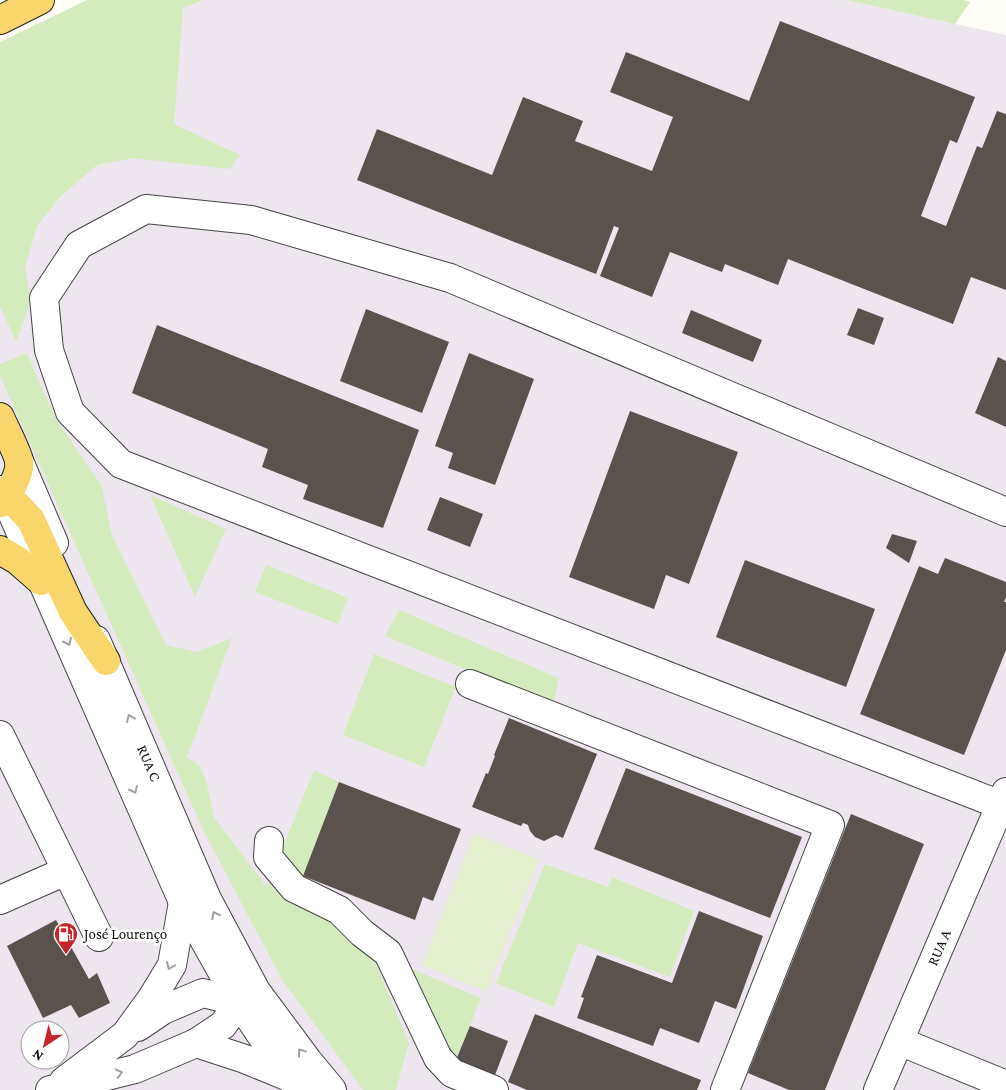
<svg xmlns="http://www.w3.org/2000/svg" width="1006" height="1090" font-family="'Crimson Pro',serif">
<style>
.industrial{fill:#eee6ef;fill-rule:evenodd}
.green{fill:#d5ebbd}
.pitch{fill:#e6f2cf}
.building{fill:#5a524d}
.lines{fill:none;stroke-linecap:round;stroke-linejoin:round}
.minor-casing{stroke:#444;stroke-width:30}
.major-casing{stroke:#222;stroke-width:30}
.minor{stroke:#fff;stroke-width:28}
.major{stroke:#f9d66b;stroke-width:28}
.oneway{stroke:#a0a0a0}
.labels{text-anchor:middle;stroke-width:5;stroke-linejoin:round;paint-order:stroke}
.street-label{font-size:15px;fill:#111;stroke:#fff}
.poi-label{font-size:15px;fill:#111;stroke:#fff;text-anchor:start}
</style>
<rect width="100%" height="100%" fill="#fffdf5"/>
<path class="industrial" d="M129,0h717l160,35v1055h-1006v-1030zM30,1030h30v30h-30z"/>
<path class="green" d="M87,0h116l-20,8 -9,116 66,31 -10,14 -97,-11 -36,7 -36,31 -24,30 -12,42 6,33 -15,41 -16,-36v-264z
M846,0h118l6,2 -15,22z
M27,353l29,66 46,67 9,47 55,112 31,7 35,-14 -45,119 12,8 7,15 8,37 53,70 47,-117 25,12 -36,94 15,14 55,67 36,86 -13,47h-33l-81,-110 -78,-148 -204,-456v-12z
M150,495l76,34 -31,68z
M266,565l82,33 -10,26 -83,-32z
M399,610l160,68 -6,28 -168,-70z
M374,654l82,33 -32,80 -81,-32z
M545,864l63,23 4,-10 82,34 -24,66 -92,-34 -24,64 -58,-24z
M409,968l72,30 -25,62 -6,-4z"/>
<path class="pitch" d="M474,834l65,26 -53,131 -64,-26z"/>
<path class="building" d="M780,21l195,76 -18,46 -7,-3 -29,76 25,10 31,-80 5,2 15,-37 9,3v176l-35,-13 -18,47 -165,-65 -10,26 -53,-21 -3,8 -52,-20 -18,45 -52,-21 19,-48 -5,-2 -18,48 -239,-94 20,-51 115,46 31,-78 60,24 -8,20 77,30 21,-54 -63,-25 16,-40 123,49z
M858,308l26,10 -10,27 -27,-10z
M366,309l83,33 -27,71 -82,-32z
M691,310l71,30 -9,22 -71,-29z
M157,325l262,105 -36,98 -80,-29 5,-14 -46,-18 6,-18 -136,-56z
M469,353l65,26 -39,106 -47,-17 5,-15 -18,-7z
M998,357l8,4v66l-31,-14z
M630,411l108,41 -49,132 -23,-9 -12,34 -85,-32z
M440,497l43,17 -13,33 -43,-17z
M892,534l25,7 -8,22 -23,-15z
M945,558l61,24v15l-2,5h2v48l-42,105 -104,-41 59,-148 19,8z
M745,560l130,49 -29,78 -130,-50z
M509,718l88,36 -34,84 -7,-3 -12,6 -9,-4 -5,-6 -2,-6 -5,-2 -2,3 -49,-19 14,-34 2,1 7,-18 -1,-1z
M626,768l176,69 -32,81 -176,-69z
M339,782l122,47 -28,72 -10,-4 -8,23 -112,-44z
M851,814l73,30 -99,246h-36l-41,-17z
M699,911l64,25 -27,73 -21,-8 -16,42 -39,-15 -7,18 -76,-28 7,-20 -3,-1 16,-42 75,28z
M56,920l33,59 8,-6 13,30 -31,15 -8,-13 -28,13 -36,-72z
M535,1014l166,66 -4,10h-170l-19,-8z
M470,1026l38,15 -13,34 -39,-15z"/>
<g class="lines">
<g class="minor-casing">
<g id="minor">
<path d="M19,461l35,82"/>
<path d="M2,490l181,412 56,100 50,75 13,13"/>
<path d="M1006,512l-556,-234 -199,-58 -105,-11 -67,36 -35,53 5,52 21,62 51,52 885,343"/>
<path id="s1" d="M96,640l111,259 49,92 52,70 24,29"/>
<path d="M470,684l360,141 -105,265"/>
<path d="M0,735l99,202"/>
<path d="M269,841l-1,16 26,31 45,22 23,23 26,20 50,105 14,15 42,17"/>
<path d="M0,900l66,-29"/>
<path d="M138,1027l25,-17 40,-17 36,9"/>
<path d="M899,1041l107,44"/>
<path d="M196,1043l27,-18 16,-23 14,-8"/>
<path d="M64,1081l61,-46 27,-37 20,-33 11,-63"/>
<path d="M50,1090l85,-21 61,-26 49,16 44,18"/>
<path id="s2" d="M878,1090l128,-298"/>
</g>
</g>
<g class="major-casing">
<path id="major" d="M0,20l40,-20
M0,417c4,10 17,34 19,44 2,12 -10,34 -19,42
M0,497l5,1 13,8 13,14 42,92 33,49
M0,550l17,10 24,21"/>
</g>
<use href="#minor" class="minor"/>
<use href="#major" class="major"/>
</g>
<defs><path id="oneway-chevron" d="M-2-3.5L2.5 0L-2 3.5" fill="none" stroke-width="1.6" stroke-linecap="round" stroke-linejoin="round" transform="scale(1.25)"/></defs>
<g class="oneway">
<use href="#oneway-chevron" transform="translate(68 642) rotate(66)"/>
<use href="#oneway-chevron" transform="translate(130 718) rotate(-113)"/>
<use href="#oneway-chevron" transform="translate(134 790) rotate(66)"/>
<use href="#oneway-chevron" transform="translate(215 915) rotate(-118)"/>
<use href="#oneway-chevron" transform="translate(170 966) rotate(113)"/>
<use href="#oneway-chevron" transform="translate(301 1052) rotate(-127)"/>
<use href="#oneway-chevron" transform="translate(119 1073) rotate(-14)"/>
</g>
<defs>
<g id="fuel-pin" transform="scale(1.25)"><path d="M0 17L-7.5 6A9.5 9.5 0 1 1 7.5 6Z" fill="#c4262e" stroke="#fff"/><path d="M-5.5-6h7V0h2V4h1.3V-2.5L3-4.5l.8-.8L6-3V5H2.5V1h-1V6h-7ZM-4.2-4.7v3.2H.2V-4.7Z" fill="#fff"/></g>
</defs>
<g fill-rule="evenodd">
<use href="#fuel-pin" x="66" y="934"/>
</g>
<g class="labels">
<g class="street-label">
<text dy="5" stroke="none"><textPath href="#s1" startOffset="134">RUA C</textPath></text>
<text dy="5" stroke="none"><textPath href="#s2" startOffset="155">RUA A</textPath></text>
</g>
<g class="poi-label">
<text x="84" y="939">José Lourenço</text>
</g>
</g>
<g transform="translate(45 1045) rotate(215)"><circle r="24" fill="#ffffff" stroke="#a0a0a0"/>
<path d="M0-4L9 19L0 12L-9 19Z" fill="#c4262e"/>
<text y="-8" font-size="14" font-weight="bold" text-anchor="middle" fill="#111111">N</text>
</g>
</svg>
